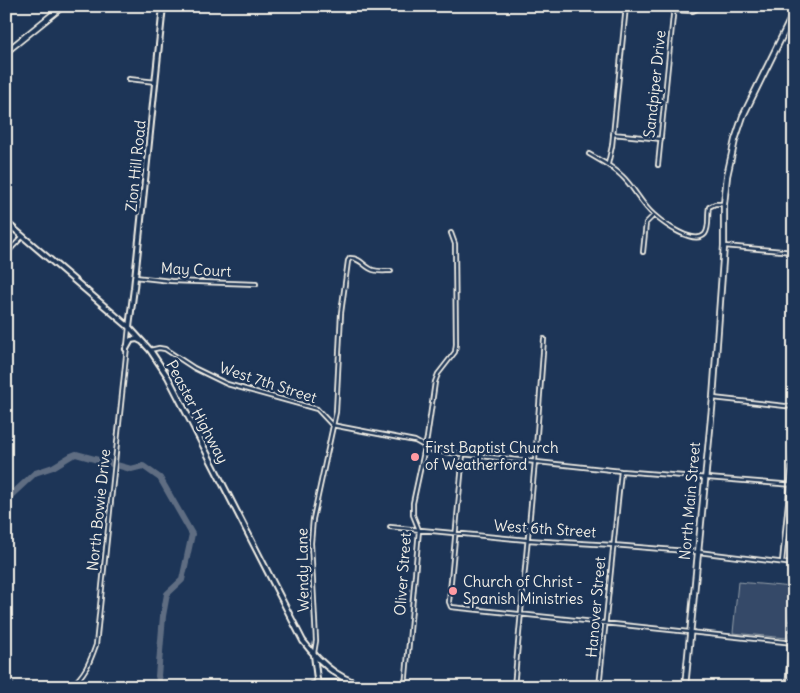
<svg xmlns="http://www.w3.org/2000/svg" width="800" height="693" font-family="Delius,sans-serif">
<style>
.green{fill:#354a67;stroke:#949ea8}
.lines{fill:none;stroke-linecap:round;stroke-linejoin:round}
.river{stroke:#5e6d82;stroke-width:6}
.minor-casing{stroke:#f4f1e8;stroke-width:6}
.tertiary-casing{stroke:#f4f1e8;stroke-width:8}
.secondary-casing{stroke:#f4f1e8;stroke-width:8}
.primary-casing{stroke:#f4f1e8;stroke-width:8}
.minor{stroke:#1d3557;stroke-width:2.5}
.tertiary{stroke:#1d3557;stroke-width:4}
.secondary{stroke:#1d3557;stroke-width:4}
.primary{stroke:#1d3557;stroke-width:4.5}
.rail-casing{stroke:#f4f1e8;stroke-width:3}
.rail{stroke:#1d3557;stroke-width:1;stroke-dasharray:4;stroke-linecap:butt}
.poi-dot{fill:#ff9aa2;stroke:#1d3557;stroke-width:2}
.labels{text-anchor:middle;stroke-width:5;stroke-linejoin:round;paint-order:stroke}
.street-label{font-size:15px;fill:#f4f1e8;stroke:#1d3557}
.poi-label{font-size:15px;fill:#f4f1e8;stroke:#1d3557;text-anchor:start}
</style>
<rect width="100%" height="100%" fill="#1d3557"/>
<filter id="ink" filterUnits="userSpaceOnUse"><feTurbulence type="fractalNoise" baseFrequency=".02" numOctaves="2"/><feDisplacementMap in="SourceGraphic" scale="10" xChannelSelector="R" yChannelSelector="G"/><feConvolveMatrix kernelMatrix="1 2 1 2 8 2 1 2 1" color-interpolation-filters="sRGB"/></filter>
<g filter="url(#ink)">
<path class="green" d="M738,582l54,5 -5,51 -54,-5z"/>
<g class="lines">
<path class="river" d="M6,500l29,-27 18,-6 18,-11 5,-2 55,15 12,-3 17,12 32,56 -10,46 -15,14 -4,22 -5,60 3,11"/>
<g class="minor-casing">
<path id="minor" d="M674,10l19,1 9,-5
M129,79l27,3
M613,134l48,5
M589,154c12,7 23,12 33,22 12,11 19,28 32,39 9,8 40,31 51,19 5,-6 2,-19 4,-27l6,-3h9
M608,164l4,-18 14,-140
M658,165l16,-159
M724,246l70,6
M643,252l3,-29 8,-8
M6,254l17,-18
M135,277l36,4 85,3
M150,350l9,-2 6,1 29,19 33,16 90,25 15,16 83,16 18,10 188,20 173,14
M713,398l81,9
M463,454l-14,148 2,5 343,36
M390,527l137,13 86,5 85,7 96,12
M782,562l12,-119
M314,653l2,-12 -5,-98 2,-24 23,-107 5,-99 7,-52 2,-3c11,0 14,9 23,12 6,2 12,1 18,1
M70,687c15,-12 20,-25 26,-42l33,-318
M304,687l13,-5h34
M405,687l14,-157 -6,-15v-12l14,-65 8,-56 3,-8 17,-22 1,-8 -1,-100 -4,-11
M514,687l21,-226 9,-122
M599,687l22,-216
M787,687l7,-77"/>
</g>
<g class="tertiary-casing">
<path id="tertiary" d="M314,655l4,32"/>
</g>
<g class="secondary-casing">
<path id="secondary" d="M6,222l123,105 21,23 18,27 135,264c19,25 41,43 72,46
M129,327l5,-39 29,-282
M126,349l5,-9 6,-1 4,2"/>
</g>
<g class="primary-casing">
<path id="primary" d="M6,52l57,-46
M685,687l28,-289 11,-152v-42l3,-28 8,-36 8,-24 51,-104"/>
</g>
<use href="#minor" class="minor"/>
<use href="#tertiary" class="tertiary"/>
<use href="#secondary" class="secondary"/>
<use href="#primary" class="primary"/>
<g class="rail-casing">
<path id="rail" d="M6,673l8,14"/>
</g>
<use href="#rail" class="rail"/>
</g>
</g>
<g class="poi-dot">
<circle cx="415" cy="457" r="5"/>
<circle cx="453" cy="591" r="5"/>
</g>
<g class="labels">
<g class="street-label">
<text transform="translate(655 84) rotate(-84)" y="5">Sandpiper Drive</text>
<text transform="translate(136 166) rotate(-84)" y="5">Zion Hill Road</text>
<text transform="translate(196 270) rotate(3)" y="5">May Court</text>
<text transform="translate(268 383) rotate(18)" y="5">West 7th Street</text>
<text transform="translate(197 412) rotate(62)" y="5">Peaster Highway</text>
<text transform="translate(690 501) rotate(-85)" y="5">North Main Street</text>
<text transform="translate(99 510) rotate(-84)" y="5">North Bowie Drive</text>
<text transform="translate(545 529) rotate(4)" y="5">West 6th Street</text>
<text transform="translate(303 570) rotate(-91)" y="5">Wendy Lane</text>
<text transform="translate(403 574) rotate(-86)" y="5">Oliver Street</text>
<text transform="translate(596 607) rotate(-85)" y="5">Hanover Street</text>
</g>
<g class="poi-label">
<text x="425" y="453">First Baptist Church<tspan x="425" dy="17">of Weatherford</tspan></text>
<text x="463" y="587">Church of Christ -<tspan x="463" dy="17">Spanish Ministries</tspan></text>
</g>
</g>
<rect width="800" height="693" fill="none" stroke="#1d3557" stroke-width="25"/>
<rect x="12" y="12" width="775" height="668" fill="none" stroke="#f4f1e8" stroke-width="2" filter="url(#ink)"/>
</svg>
